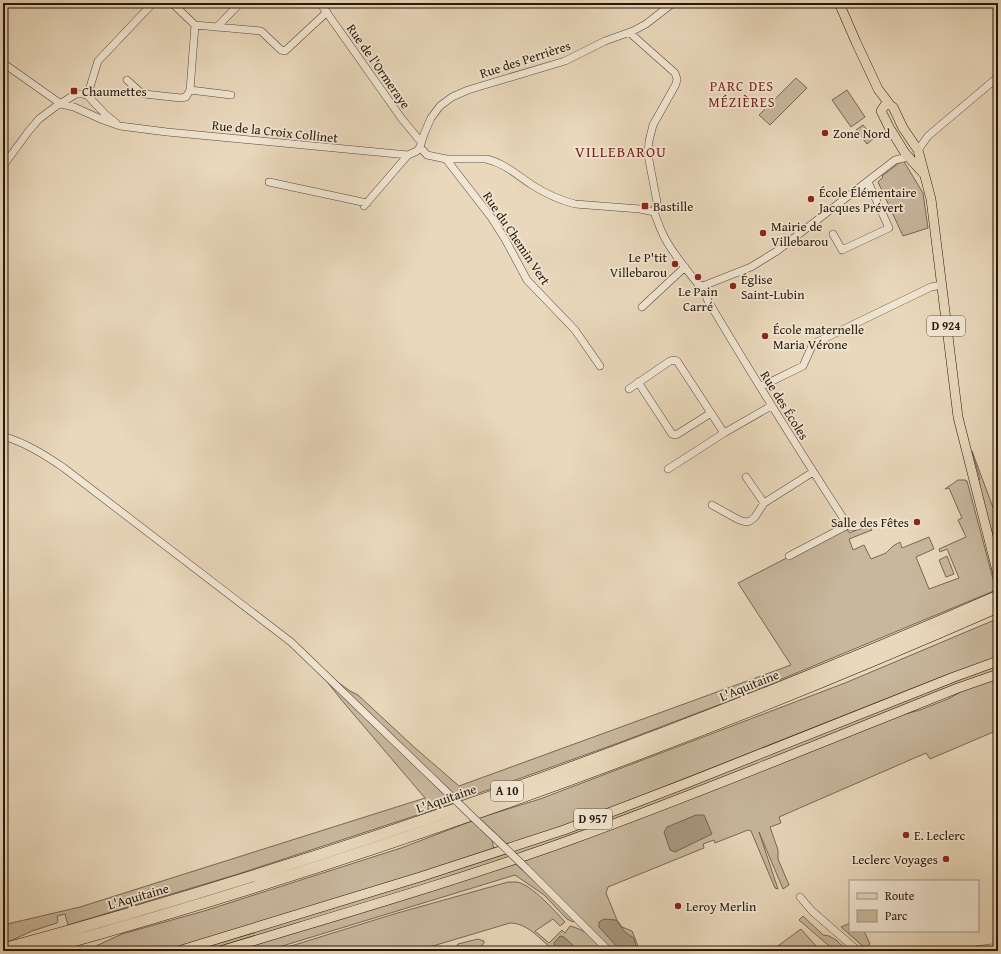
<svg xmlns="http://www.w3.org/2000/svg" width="1001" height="954" font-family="'Gentium Book Plus',serif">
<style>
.green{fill:#c8b79d;stroke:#786753}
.water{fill:#a7967e;stroke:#74634f}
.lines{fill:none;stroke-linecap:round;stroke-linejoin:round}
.minor-casing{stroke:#584736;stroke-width:8}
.major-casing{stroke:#281709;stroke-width:10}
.highway-casing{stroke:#281709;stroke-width:12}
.minor{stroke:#f1e6d3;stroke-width:7}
.major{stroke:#e9d8bb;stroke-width:9}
.highway{stroke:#e9d8bb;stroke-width:11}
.minor-bridge-casing{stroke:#584736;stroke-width:8;stroke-linecap:butt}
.minor-bridge{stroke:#f1e6d3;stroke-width:7}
.poi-dot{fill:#8f2418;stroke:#f1e6d3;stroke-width:1.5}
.labels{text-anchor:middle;stroke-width:3.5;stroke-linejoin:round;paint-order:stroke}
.shield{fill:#f1e6d3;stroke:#645546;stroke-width:1}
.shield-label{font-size:12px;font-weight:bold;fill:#281709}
.street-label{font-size:13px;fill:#281709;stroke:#f1e6d3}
.poi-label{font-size:13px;fill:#281709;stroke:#f1e6d3;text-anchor:start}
.neighbourhood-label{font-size:14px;letter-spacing:1px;fill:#7a1f14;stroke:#f1e6d3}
.quarter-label{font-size:15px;letter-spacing:1px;fill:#7a1f14;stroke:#f1e6d3}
</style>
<rect width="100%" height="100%" fill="#e9d8bb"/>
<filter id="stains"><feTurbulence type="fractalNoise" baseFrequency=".005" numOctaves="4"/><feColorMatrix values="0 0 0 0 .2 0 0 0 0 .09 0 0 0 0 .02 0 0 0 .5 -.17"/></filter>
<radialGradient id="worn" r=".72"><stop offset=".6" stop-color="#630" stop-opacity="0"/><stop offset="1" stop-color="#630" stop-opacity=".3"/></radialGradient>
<path class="green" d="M796,78l11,10 -37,37 -11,-10z
M847,90l18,27 -14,10 -19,-27z
M863,125l11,13 -7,6 -11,-14z
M903,160l20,33 5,35 -25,8 -25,-54 5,-5 -1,-1z
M972,451l26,70v32l-21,-71 3,-3z
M958,480h7l2,1 29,109 -267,111 -108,41 -161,58 -132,-125 22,16 8,4 56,52 45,39 332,-121 -53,-82 107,-55 5,5 19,-9 3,6 -23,9 4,11 11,-5 7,14 15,-6 7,-7 7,-4 2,6 27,-11 5,12 -18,8 13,32 30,-11 -12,-29 -7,3 -1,-3 27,-12 -8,-17 4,-2 -13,-30 -4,1z
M947,556l7,18 -8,3 -7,-17z
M998,615v42l-57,20 -361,143 -72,25 -29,-27 61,-19 305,-116 147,-62z
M998,665v5l-296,116 -184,69 -5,-5z
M324,678l130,125 -219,72 -167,50 -3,-11 -8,2 1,4 -1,3 -25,8 -22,10 -7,1v-17l77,-18 345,-109 -81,-95z
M998,678v52l-68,29 -4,-6 -147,64 2,6 -11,4 8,23v9l11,26 -6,4 -24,-57 19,57 -3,-1 -24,-57 -3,-1 -33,13 -1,-3 -11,4 1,4 -96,39 -2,6 11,27 5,7 10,4 8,20h-29l-87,-90 370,-144 26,-7 28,-11 16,-9z
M472,821l20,19 2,10 -328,101h-88l18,-5 26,-12 82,-23 197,-63z
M506,853l4,5 -301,93h-20z
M516,864l59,56 -2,2 -6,-3 -23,-24 -29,-20 -249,76h-35z
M508,882c3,0 6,0 9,0 15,3 38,29 48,40l-5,4 -7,-7 -18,12 14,12 13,-13 3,3 5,-7c19,5 22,12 36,25h-52c-13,-11 -26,-28 -44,-28l-94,28h-141l119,-37z
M803,916l20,19 6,1 7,4 12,11h-13l-36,-31z
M850,923v8h14l6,13 -5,4 -24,-21z
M801,929l15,17 -7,5h-38z
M478,939l6,2v2l-6,8h-25l5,-7z"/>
<path class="water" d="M696,815h8l8,19 -37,18 -5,-2 -6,-18 3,-5z
M604,919l12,1 9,12 9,6 3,13h-16l-22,-24v-5z
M560,936l4,1 15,14h-21l-3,-3 -1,-5z"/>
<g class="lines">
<g class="minor-casing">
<path id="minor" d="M172,3l23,22
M320,3l82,116 19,23
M195,25l66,6 20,19 4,1 42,-39
M217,27l23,-24
M630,33l45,40 2,6 -1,5 -23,41 -4,16 -1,14 9,47 -3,10
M3,63l58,41 13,3 29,13 17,6 47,6 241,23 9,-4 3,-4 4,-13 7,-16 9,-12 12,-9 16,-7 97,-29 40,-20 28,-10 13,-7 27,-21
M127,80l12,11 5,3 37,4 5,-1 4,-7 5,-65
M190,90l41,5
M90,97v-10l8,-26 55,-58
M420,147l7,8 19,4h40c18,4 31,16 46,26 14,9 28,15 43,19l65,5 14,3
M918,150l10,-14 70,-59
M446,159l45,58 14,22 22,41 48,50 25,36
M3,166l25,-34 11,-13 16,-12 21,-13h7l4,1 18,19 11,9
M269,182l98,21
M364,206l44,-51
M654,212c3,7 5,14 8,20 6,16 25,38 36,52l5,2
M833,234l9,16 47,-22 -21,-46
M703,286l4,13c45,76 92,151 140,225l4,3 7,-1
M703,286l48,-19 26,-16 118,-91 13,-3
M642,307l43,-40
M638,382l34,52 4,1 35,-22
M760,387l43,-21 9,-20 3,-3 116,-56 10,-2
M629,389l41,-28 5,-1 2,1 47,72
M3,436c23,7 42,19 61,32l227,174 161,155
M668,469l56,-36 47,-27
M746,477l18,26
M712,505l27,15 7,2 4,-1 5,-4 9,-14 49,-31
M789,556l59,-31
M481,825l15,14
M526,868l83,83
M800,897l12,14 46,40
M966,951l32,-4"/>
</g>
<g class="major-casing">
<path id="major" d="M839,3l17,39 22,47 12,16
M923,173l-18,-20 -16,-26 -8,-16 4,-6 3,-1 5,3 10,21 15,22 13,49 27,218 40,158
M178,951l242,-74 144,-47 123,-47 267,-106 44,-16
M220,951c118,-36 237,-70 353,-112 129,-47 257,-100 385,-151l40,-14"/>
</g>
<g class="highway-casing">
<path id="highway" d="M3,949c340,-92 672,-212 995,-353
M37,951c328,-90 649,-207 961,-344"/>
</g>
<use href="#minor" class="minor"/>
<use href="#major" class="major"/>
<use href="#highway" class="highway"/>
<g class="minor-bridge-casing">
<path id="minor-bridge" d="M452,797l29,28
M496,839l30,29"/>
</g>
<use href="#minor-bridge" class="minor-bridge"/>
</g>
<g class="poi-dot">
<rect x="70" y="87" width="8" height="8" rx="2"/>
<circle cx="825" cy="133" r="4"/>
<circle cx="811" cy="199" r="4"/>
<rect x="641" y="202" width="8" height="8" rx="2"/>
<circle cx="763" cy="233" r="4"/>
<circle cx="675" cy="264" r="4"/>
<circle cx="698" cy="277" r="4"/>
<circle cx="733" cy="286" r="4"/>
<circle cx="765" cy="336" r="4"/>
<circle cx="917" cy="522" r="4"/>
<circle cx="906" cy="835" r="4"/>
<circle cx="946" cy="859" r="4"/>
<circle cx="678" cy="906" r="4"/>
</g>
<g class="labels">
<g class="shield">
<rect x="927" y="316" width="38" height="20" rx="3"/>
<rect x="491" y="781" width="32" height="20" rx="3"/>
<rect x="574" y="809" width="38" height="20" rx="3"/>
</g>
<g class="shield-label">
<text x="946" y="330">D 924</text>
<text x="507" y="795">A 10</text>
<text x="593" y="823">D 957</text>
</g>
<g class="street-label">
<text transform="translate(525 59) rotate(-18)" y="5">Rue des Perrières</text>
<text transform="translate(379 66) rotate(55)" y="5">Rue de l'Ormeraye</text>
<text transform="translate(275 131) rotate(6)" y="5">Rue de la Croix Collinet</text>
<text transform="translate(517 238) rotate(56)" y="5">Rue du Chemin Vert</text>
<text transform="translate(785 405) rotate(58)" y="5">Rue des Écoles</text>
<text transform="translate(749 685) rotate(-22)" y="5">L'Aquitaine</text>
<text transform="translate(446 798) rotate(-19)" y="5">L'Aquitaine</text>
<text transform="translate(138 896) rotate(-16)" y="5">L'Aquitaine</text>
</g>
<g class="poi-label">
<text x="82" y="96">Chaumettes</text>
<text x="833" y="138">Zone Nord</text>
<text x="819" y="197">École Élémentaire<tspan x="819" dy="15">Jacques Prévert</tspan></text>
<text x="653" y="211">Bastille</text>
<text x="771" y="231">Mairie de<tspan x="771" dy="15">Villebarou</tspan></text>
<text x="667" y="262" text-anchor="end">Le P'tit<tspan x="667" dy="15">Villebarou</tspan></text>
<text x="741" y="284">Église<tspan x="741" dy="15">Saint-Lubin</tspan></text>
<text x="698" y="296" text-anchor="middle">Le Pain<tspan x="698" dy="15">Carré</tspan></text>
<text x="773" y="334">École maternelle<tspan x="773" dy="15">Maria Vérone</tspan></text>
<text x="909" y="527" text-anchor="end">Salle des Fêtes</text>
<text x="914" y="840">E. Leclerc</text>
<text x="938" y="864" text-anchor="end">Leclerc Voyages</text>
<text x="686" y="911">Leroy Merlin</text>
</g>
<g class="neighbourhood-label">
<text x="742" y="91">PARC DES<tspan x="742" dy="16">MÉZIÈRES</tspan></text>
</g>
<g class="quarter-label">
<text x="621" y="157">VILLEBAROU</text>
</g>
</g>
<rect width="1001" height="954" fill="none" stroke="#e9d8bb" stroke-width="16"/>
<rect x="4" y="4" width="993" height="946" fill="none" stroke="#281709" stroke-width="2"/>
<rect x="8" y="8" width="985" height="938" fill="none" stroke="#281709"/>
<rect x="849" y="880" width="130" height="52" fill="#f1e6d3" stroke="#a19382"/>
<rect x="857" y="893" width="20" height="6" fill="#e9d8bb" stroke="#a19382"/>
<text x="885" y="900" font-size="12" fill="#281709">Route</text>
<rect x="857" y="910" width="20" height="12" fill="#c8b79d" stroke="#a19382"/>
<text x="885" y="920" font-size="12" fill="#281709">Parc</text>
<rect width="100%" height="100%" filter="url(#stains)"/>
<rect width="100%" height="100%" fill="url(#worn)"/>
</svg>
